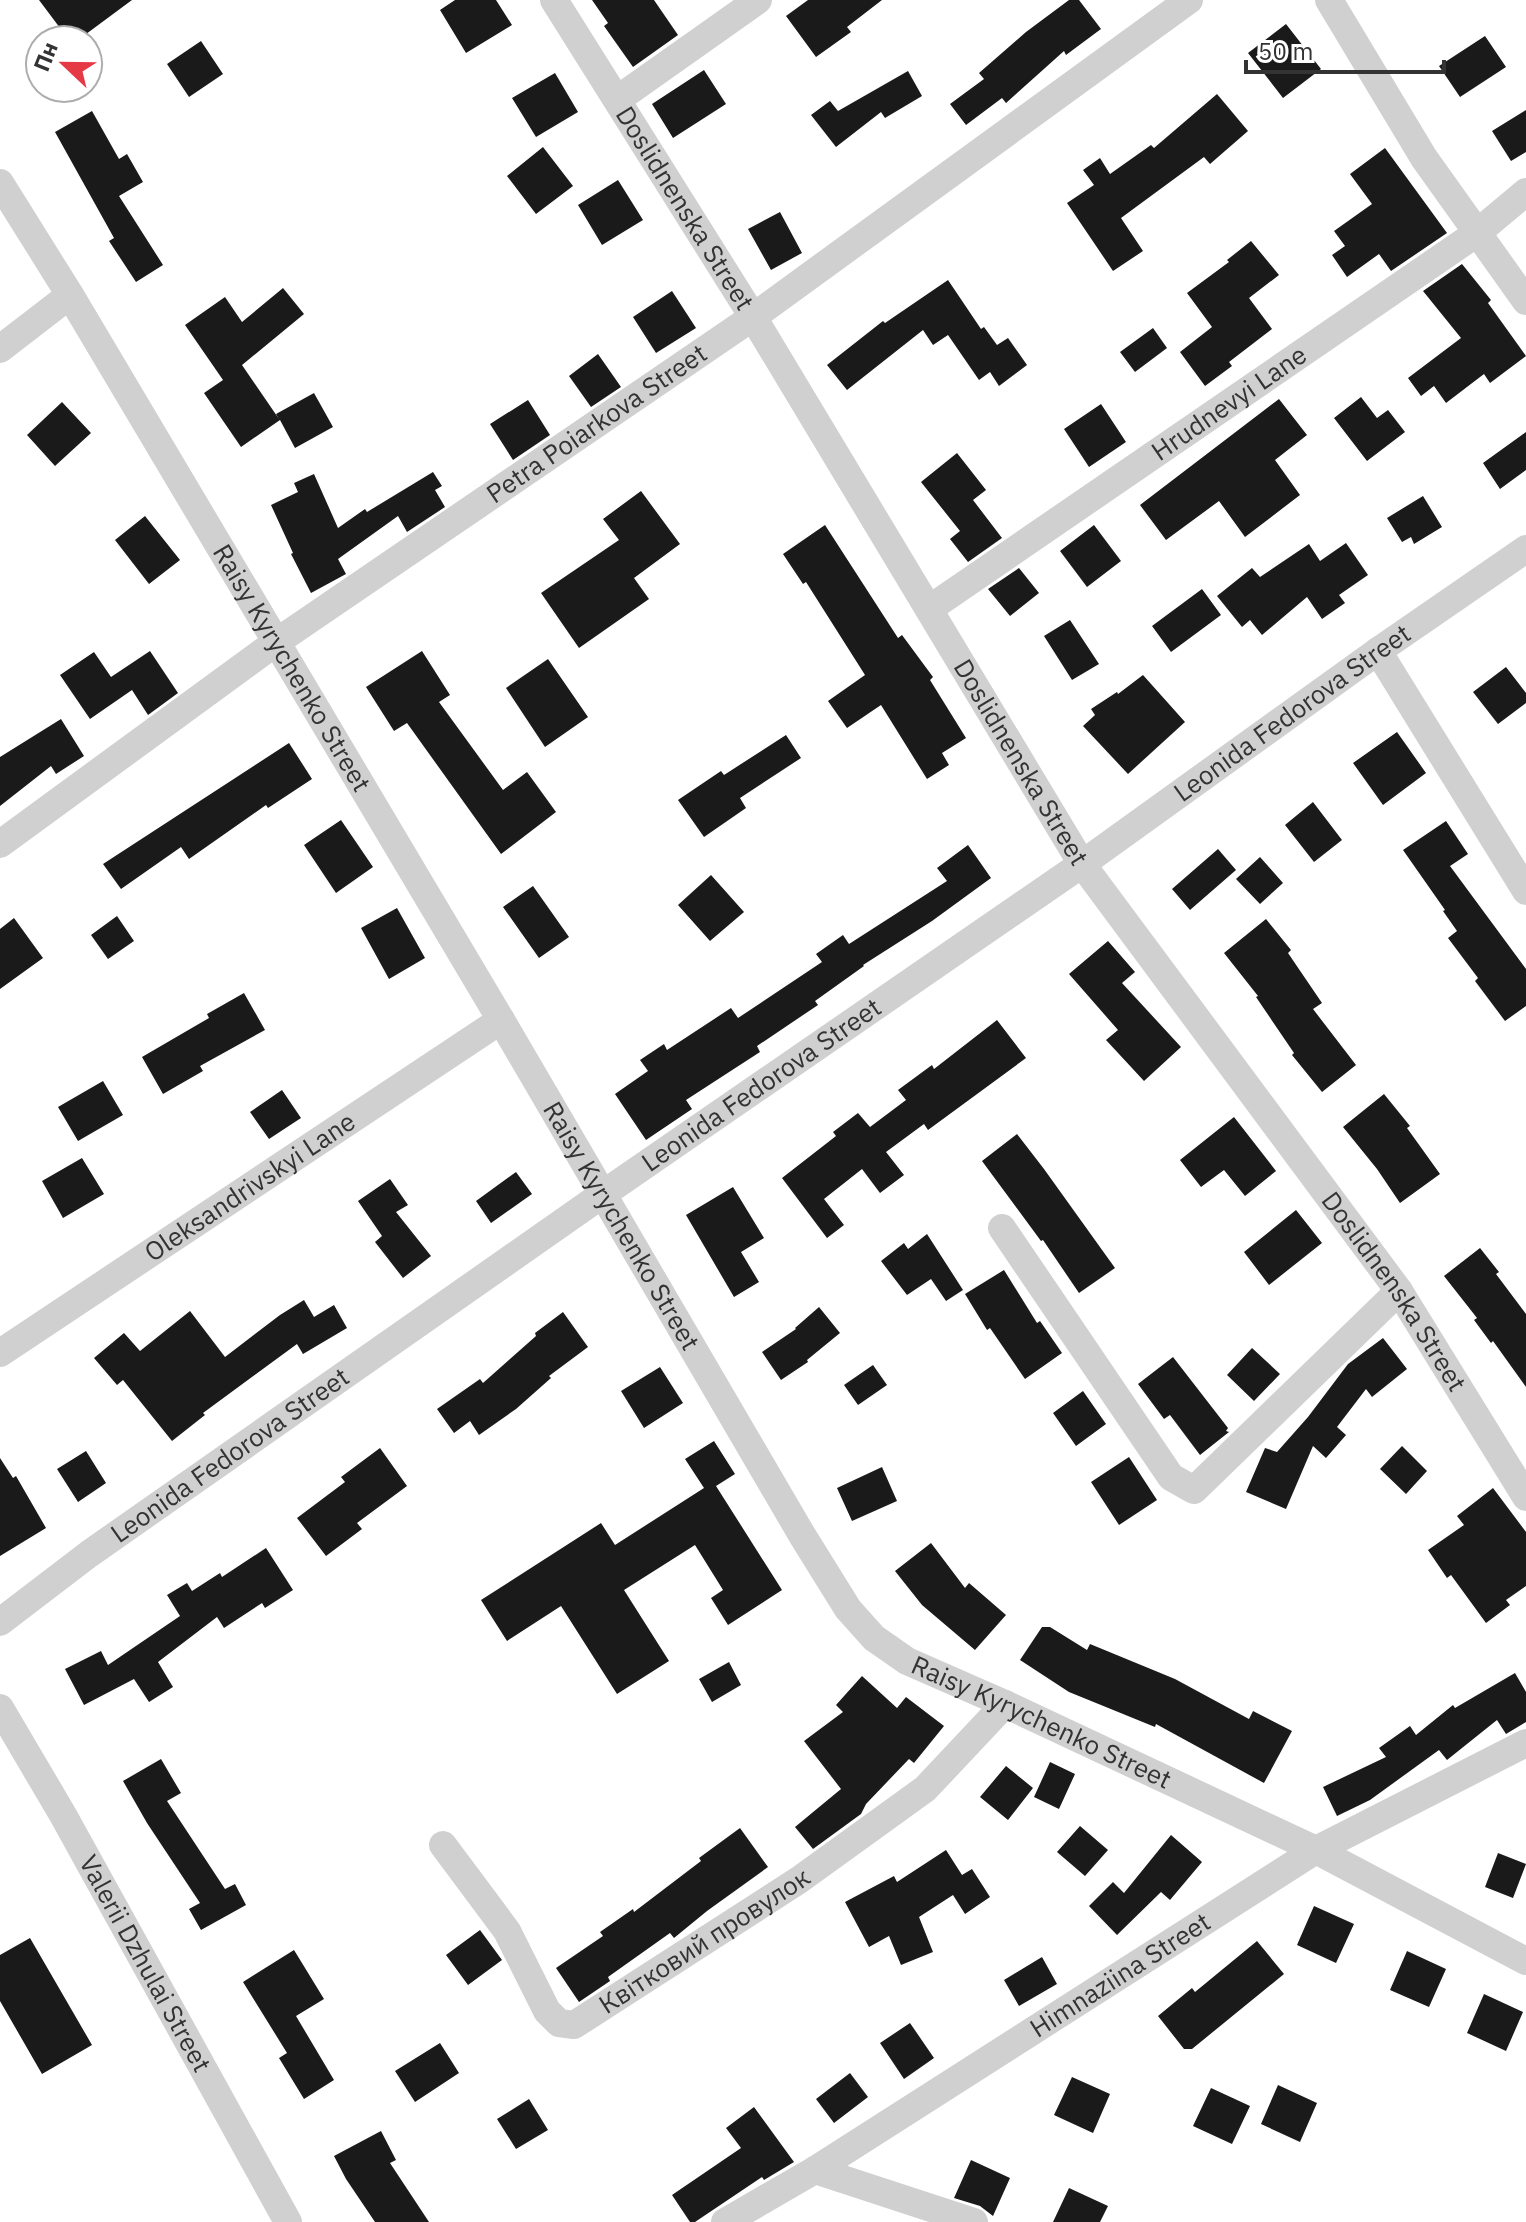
<svg xmlns="http://www.w3.org/2000/svg" width="1526" height="2222" font-family="'IBM Plex Sans',sans-serif">
<style>
.building{fill:#1a1a1a}
.lines{fill:none;stroke-linecap:round;stroke-linejoin:round}
.minor{stroke:#d0d0d0;stroke-width:28}
.labels{text-anchor:middle;stroke-width:8;stroke-linejoin:round;paint-order:stroke}
.street-label{font-size:26px;fill:#333;stroke:#fff}
</style>
<rect width="100%" height="100%" fill="#fff"/>
<path class="building" d="M39,0h93l-54,40h-9z
M455,0h41l16,25 -46,28 -26,-43z
M592,0h62l24,35 -45,32 -29,-41 4,-3z
M808,0h74l-35,27 4,5 -35,25 -30,-41z
M1069,0h10l22,29 -35,26 -2,-4 -58,52 -4,-5 -36,27 -16,-21 34,-25 -5,-6 47,-41z
M1286,24l35,45 -38,29 -35,-45z
M1485,36l21,31 -46,30 -21,-31z
M201,41l22,33 -34,23 -22,-33z
M704,70l22,34 -53,34 -21,-34z
M908,71l14,25 -37,22 -4,-6 -45,35 -25,-32 19,-14 8,10z
M555,73l23,39 -42,25 -24,-39z
M1217,94l31,37 -38,33 -6,-7 -83,61 22,33 -30,20 -46,-68 27,-18 -11,-15 17,-12 10,16 41,-29 3,3z
M1526,110v42l-15,9 -19,-30z
M92,111l27,48 8,-5 16,28 -24,14 44,69 -27,17 -27,-41 5,-3 -59,-106z
M543,147l30,39 -37,28 -29,-38z
M1385,148l62,85 -56,38 -12,-17 -32,23 -15,-22 13,-9 -11,-15 38,-27 -22,-30z
M618,180l25,40 -41,25 -24,-40z
M780,212l22,41 -31,17 -23,-41z
M1251,241l28,34 -30,23 23,31 -43,33 3,4 -27,20 -25,-34 32,-25 -25,-34 42,-31 -2,-2z
M1462,264l29,36 -3,3 38,53 -36,27 -6,-9 -38,29 -12,-17 -13,10 -13,-18 53,-40 -38,-47z
M948,280l33,49 3,-2 13,18 11,-7 19,27 -28,21 -9,-14 -11,8 -31,-45 -15,10 -10,-15 -76,60 -20,-25 56,-44 2,2z
M283,288l21,26 -62,51 37,54 -3,-5 38,-21 19,34 -38,21 -15,-28 -39,27 -37,-54 19,-13 -38,-55 40,-28 17,25z
M672,291l24,37 -40,25 -23,-36z
M1153,328l14,20 -32,24 -15,-20z
M598,354l23,33 -30,20 -22,-31z
M1361,397l16,21 11,-8 17,22 -38,29 -33,-43z
M1279,399l28,36 -32,25 25,35 -55,42 -26,-36 -53,39 -26,-35z
M528,400l22,35 -37,25 -23,-36z
M62,402l29,31 -36,33 -28,-31z
M1101,404l25,38 -37,25 -25,-38z
M1526,432v38l-26,19 -17,-26z
M957,453l29,37 -13,10 29,38 -34,24 -18,-23 10,-8 -39,-49z
M433,472l9,14 -7,4 10,17 -38,25 -9,-16 -60,43 8,15 -35,19 -20,-39 2,-1 -22,-48 27,-13 -4,-9 20,-9 24,54 27,-19 2,3z
M641,491l39,53 -46,34 15,21 -70,49 -38,-55 78,-53 -16,-21z
M1423,496l19,31 -28,17 -3,-7 -9,5 -15,-24z
M145,516l35,44 -31,24 -34,-44z
M825,525l73,113 4,-3 31,42 -3,3 36,58 -24,15 7,12 -22,14 -46,-74 -34,23 -19,-27 37,-26 -59,-93 -3,2 -20,-30z
M1094,525l27,36 -34,26 -27,-36z
M1346,543l22,32 -29,20 6,8 -23,16 -15,-22 -45,38 -12,-15 -8,7 -25,-31 35,-28 8,9 49,-33 11,17z
M1019,568l20,25 -29,23 -22,-27z
M1202,589l19,26 -50,37 -19,-26z
M1070,620l29,44 -27,16 -28,-44z
M150,651l28,42 -30,22 -16,-25 -42,29 -30,-44 34,-23 17,25z
M422,651l28,44 -11,7 64,88 24,-18 29,40 -55,42 -94,-131 -13,8 -28,-44z
M548,659l40,58 -43,30 -39,-59z
M1506,667l20,26v10l-28,21 -25,-32z
M1143,675l42,47 -57,52 -45,-48 12,-11 -4,-6 26,-17 1,2z
M61,719l23,37 -28,18 -5,-8 -51,40v-49z
M1397,732l29,41 -43,32 -30,-42z
M786,735l15,23 -61,40 6,10 -42,29 -26,-37 43,-29 3,4z
M289,743l23,36 -44,29 -2,-3 -77,54 -8,-12 -60,42 -18,-25z
M1313,802l29,38 -28,22 -29,-37z
M341,820l32,47 -37,26 -32,-48z
M1446,821l22,33 -18,12 76,103v37l-21,15 -30,-40 3,-3 -30,-40 9,-7 -14,-20 2,-1 -42,-60z
M968,845l23,33 -59,43 -69,44 1,1 -49,35 3,4 -61,41 3,6 -74,48 6,9 -46,31 -31,-46 33,-23 -8,-11 24,-16 3,6 64,-42 7,10 84,-56 -6,-8 27,-19 6,9 98,-63 -10,-13z
M1218,849l18,21 -46,40 -18,-21z
M1260,857l23,26 -23,21 -24,-25z
M711,875l33,37 -34,29 -32,-36z
M533,886l36,51 -30,21 -36,-51z
M397,908l28,50 -36,21 -28,-51z
M117,916l17,25 -26,18 -17,-24z
M14,918l29,40 -43,31v-60z
M1266,919l25,31 -3,3 34,50 -9,6 43,56 -34,27 -30,-37 2,-2 -38,-56 2,-1 -34,-43z
M1108,941l27,31 -13,11 59,64 -37,34 -38,-41 12,-10 -49,-56z
M244,993l21,37 -65,36 3,5 -40,23 -21,-37 67,-39 -2,-4z
M997,1020l29,38 -98,72 -4,-6 -38,28 18,23 -24,18 -18,-24 -38,30 20,26 -17,13 -45,-60 54,-42 -3,-4 25,-19 12,14 36,-27 -8,-10 34,-25 2,4z
M103,1081l20,34 -45,26 -20,-34z
M282,1090l19,28 -32,21 -19,-27z
M1384,1094l26,32 -3,2 33,46 -40,29 -23,-34 -34,-42z
M1234,1117l42,54 -31,25 -21,-26 -23,17 -21,-27z
M1017,1134l27,35 71,99 -36,25 -36,-53 -2,1 -59,-80z
M82,1158l22,36 -41,24 -21,-37z
M516,1172l16,22 -41,29 -15,-22z
M390,1179l18,26 -12,7 35,44 -28,22 -28,-36 7,-6 -24,-35z
M733,1187l31,51 -23,14 18,30 -25,15 -48,-82z
M1296,1210l26,33 -53,42 -25,-33z
M927,1234l36,56 -17,11 -15,-22 -24,16 -26,-34 23,-18 4,6z
M1480,1248l19,24 -3,2 30,40v73l-33,-46 -2,2 -17,-23 3,-2 -33,-42z
M1004,1270l33,53 3,-2 22,32 -37,26 -35,-51 -3,2 -22,-36z
M304,1300l10,17 20,-12 13,23 -44,26 -6,-10 -94,69 2,2 -33,26 -49,-61 -6,5 -23,-27 30,-25 16,18 50,-40 35,46 55,-42z
M819,1307l21,26 -33,27 1,2 -27,18 -19,-28 34,-23 -1,-1z
M563,1312l25,35 -39,29 2,2 -35,31 -37,26 -9,-14 -16,12 -17,-24 43,-30 3,4 53,-47 -1,-3z
M1383,1338l24,31 -35,28 -6,-8 -29,38 9,8 -20,23 -13,-12 -27,63 -40,-17 19,-44 12,4 31,-35 40,-53z
M1252,1348l28,26 -26,27 -27,-26z
M1173,1357l55,71 -2,3 3,1 -29,23 -30,-40 -6,4 -26,-35z
M873,1365l14,20 -29,20 -14,-20z
M660,1367l23,36 -39,25 -23,-37z
M1083,1391l23,33 -30,22 -23,-33z
M714,1441l21,33 -19,12 66,104 -54,35 -17,-27 12,-8 -28,-45 -71,45 45,71 -52,33 -56,-88 -54,35 -26,-41 120,-77 14,22 89,-57 -19,-29z
M1402,1446l25,25 -21,23 -26,-25z
M380,1448l27,38 -50,37 5,6 -36,27 -29,-38 48,-36 -4,-5z
M86,1451l20,32 -28,19 -21,-33z
M1129,1457l28,43 -38,25 -28,-43z
M0,1458l13,20 3,-2 30,52 -46,28z
M882,1467l15,34 -45,20 -15,-33z
M1493,1488l33,44v54l-20,14 4,5 -24,18 -35,-48 -4,3 -19,-28 36,-25 -7,-9z
M931,1543l34,45 4,-5 37,32 -31,35 -53,-45 -27,-34z
M266,1548l27,42 -28,18 -3,-5 -38,25 -7,-11 -59,45 15,25 -24,15 -15,-23 -50,26 -19,-36 36,-18 7,14 72,-49 -13,-21 20,-12 5,8 28,-18 2,4z
M1042,1627h8l37,23 3,-6 85,35 74,40 4,-8 39,20 -28,52 -108,-59 -1,3 -86,-35 -49,-32z
M729,1662l12,23 -29,17 -13,-23z
M1515,1673l11,19v30l-20,12 -9,-14 -50,40 -8,-10 -69,50 -33,16 -14,-29 63,-30 -7,-9 31,-22 6,9 37,-30 2,3z
M862,1676l35,32 9,-11 38,29 -30,37 -5,-4 -43,45 -5,10 -48,35 -18,-22 46,-38 -37,-48 39,-29 -7,-7z
M161,1759l20,34 -14,8 58,88 10,-5 11,21 -45,25 -12,-21 11,-6 -53,-80 -24,-42z
M1050,1762l25,12 -16,35 -25,-12z
M1006,1766l27,22 -25,32 -28,-23z
M1080,1826l28,24 -23,26 -28,-24z
M740,1828l28,39 -61,44 -33,27 -4,-5 -62,44 2,4 -31,21 -23,-34 47,-32 -3,-4 33,-23 1,3 67,-51 -2,-3z
M1171,1835l31,27 -32,38 -9,-8 -44,43 -28,-29 24,-24 11,11z
M946,1850l16,25 10,-6 18,28 -25,17 -12,-19 -34,22 14,35 -32,13 -12,-29 -20,11 -24,-45 49,-26 3,6z
M1498,1853l28,11 -13,34 -28,-11z
M1314,1906l40,18 -18,39 -39,-18z
M480,1930l22,30 -34,25 -22,-30z
M30,1938l62,107 -50,29 -42,-73v-46z
M1257,1941l27,33 -92,75h-8l-26,-33 34,-28 3,4z
M294,1950l30,49 -28,17 38,64 -30,19 -25,-41 8,-5 -44,-71z
M1407,1951l39,18 -17,38 -39,-17z
M1042,1957l15,27 -38,22 -15,-26z
M1484,1994l39,18 -17,39 -39,-18z
M910,2023l24,35 -30,21 -24,-36z
M440,2043l19,30 -44,29 -20,-31z
M850,2073l18,24 -34,26 -18,-24z
M1072,2077l38,17 -17,39 -39,-18z
M1278,2085l39,18 -17,39 -39,-18z
M1211,2088l39,18 -18,38 -39,-18z
M529,2099l19,31 -32,19 -19,-30z
M754,2107l40,55 -30,18 -2,-3 -67,45h-5l-18,-27 69,-47 -15,-20z
M381,2131l15,29 -6,3 39,59h-54l-29,-43 -12,-23z
M971,2160l39,18 -17,38 -13,-10 -26,-8z
M1069,2188l39,18 -8,16h-47z"/>
<g class="lines">
<g class="minor">
<path id="s1" d="M554,0l199,317 329,547 317,427 127,206"/>
<path d="M1329,0l95,158 102,143"/>
<path d="M618,99l140,-99"/>
<path id="s2" d="M0,183l70,112 431,725 301,515 46,74 26,29 33,23 98,43 311,146 210,111"/>
<path d="M0,349l70,-54"/>
<path id="s3" d="M929,609l548,-376 49,-41"/>
<path d="M1378,651l148,240"/>
<path id="s4" d="M0,844l275,-201 478,-326 436,-317"/>
<path d="M1002,1228l169,249 23,13 205,-199"/>
<path id="s5" d="M0,1353l501,-333"/>
<path id="s6" d="M0,1622l89,-68 514,-360 479,-330 296,-213 148,-102"/>
<path id="s7" d="M0,1708l63,107 225,407"/>
<path id="s8" d="M443,1845l64,86 40,80 12,12 15,2 225,-145 126,-91 80,-85"/>
<path d="M815,2170l159,52"/>
<path id="s9" d="M725,2222l90,-52 501,-320 210,-107"/>
</g>
</g>
<g class="labels">
<g class="street-label">
<text dy="9" stroke="none"><textPath href="#s1" startOffset="246">Doslidnenska Street</textPath></text>
<text dy="9" stroke="none"><textPath href="#s3" startOffset="364">Hrudnevyi Lane</textPath></text>
<text dy="9" stroke="none"><textPath href="#s4" startOffset="730">Petra Poiarkova Street</textPath></text>
<text dy="9" stroke="none"><textPath href="#s2" startOffset="566">Raisy Kyrychenko Street</textPath></text>
<text dy="9" stroke="none"><textPath href="#s6" startOffset="1580">Leonida Fedorova Street</textPath></text>
<text dy="9" stroke="none"><textPath href="#s1" startOffset="894">Doslidnenska Street</textPath></text>
<text dy="9" stroke="none"><textPath href="#s6" startOffset="932">Leonida Fedorova Street</textPath></text>
<text dy="9" stroke="none"><textPath href="#s5" startOffset="300">Oleksandrivskyi Lane</textPath></text>
<text dy="9" stroke="none"><textPath href="#s2" startOffset="1214">Raisy Kyrychenko Street</textPath></text>
<text dy="9" stroke="none"><textPath href="#s1" startOffset="1542">Doslidnenska Street</textPath></text>
<text dy="9" stroke="none"><textPath href="#s6" startOffset="284">Leonida Fedorova Street</textPath></text>
<text dy="9" stroke="none"><textPath href="#s2" startOffset="1886">Raisy Kyrychenko Street</textPath></text>
<text dy="9" stroke="none"><textPath href="#s8" startOffset="384">Квітковий провулок</textPath></text>
<text dy="9" stroke="none"><textPath href="#s7" startOffset="294">Valerii Dzhulai Street</textPath></text>
<text dy="9" stroke="none"><textPath href="#s9" startOffset="466">Himnaziina Street</textPath></text>
</g>
</g>
<g transform="translate(64 64) rotate(292)"><circle r="38" fill="#ffffff" stroke="#adadad" stroke-width="2"/>
<path d="M0-6L14 30L0 20L-14 30Z" fill="#e63946"/>
<text y="-12" font-size="22" font-weight="bold" text-anchor="middle" fill="#333333">Пн</text>
</g>
<path d="M1246 60v12h198v-12" fill="none" stroke="#333333" stroke-width="4"/>
<text x="1258" y="60" font-size="24" fill="#333333" stroke="#ffffff" stroke-width="6" paint-order="stroke">50 m</text>
</svg>
